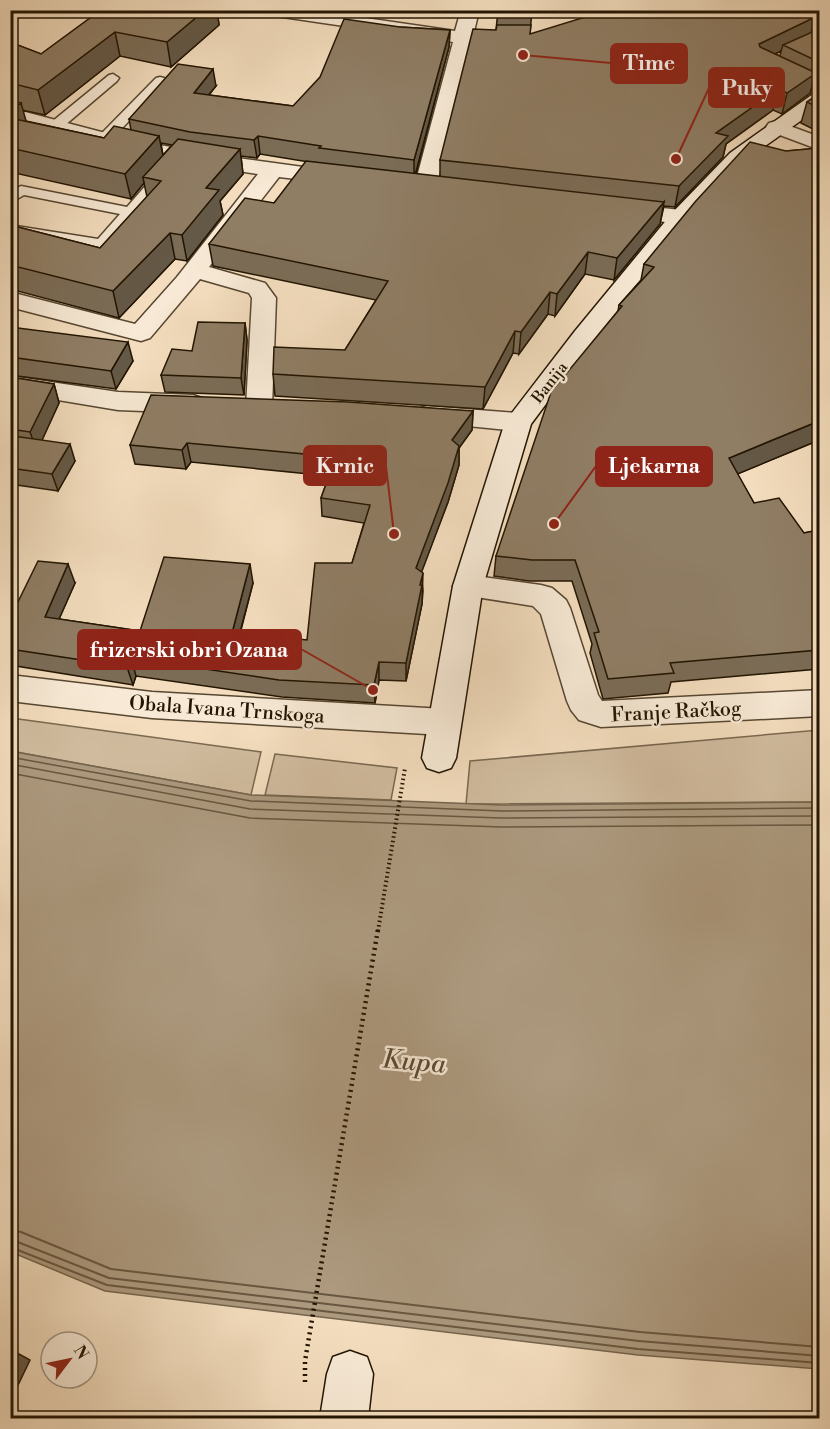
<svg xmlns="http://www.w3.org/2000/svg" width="830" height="1429" font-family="'Libre Bodoni',serif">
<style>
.green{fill:#d0bb9e;stroke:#7a6850;stroke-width:1.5}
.water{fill:#ac997e;stroke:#75644c;stroke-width:1.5}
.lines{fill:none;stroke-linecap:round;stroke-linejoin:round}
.shore-far1{stroke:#685740;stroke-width:1.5}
.shore{stroke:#685740;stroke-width:2}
.service-casing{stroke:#574731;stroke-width:3}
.minor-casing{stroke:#574731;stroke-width:3}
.tertiary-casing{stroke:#574731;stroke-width:3}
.secondary-casing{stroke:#231502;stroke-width:3}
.path-far1{stroke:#231502;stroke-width:4;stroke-dasharray:1.5 3;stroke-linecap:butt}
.path{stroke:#231502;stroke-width:4.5;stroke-dasharray:2 4;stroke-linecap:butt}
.service{fill:#f7e9d5;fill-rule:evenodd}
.minor{fill:#f7e9d5;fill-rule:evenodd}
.tertiary{fill:#f7e9d5;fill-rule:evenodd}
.secondary{fill:#f7e9d5;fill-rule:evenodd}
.wall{fill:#7b6c56;stroke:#231502;stroke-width:1.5;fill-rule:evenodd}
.shaded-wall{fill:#645846;stroke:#231502;stroke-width:1.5}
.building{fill:#8f7d64;stroke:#231502;stroke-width:1.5}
.labels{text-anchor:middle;stroke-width:5;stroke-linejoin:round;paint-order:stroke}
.far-street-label{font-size:16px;fill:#231502;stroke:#f7e9d5}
.street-label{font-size:20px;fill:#231502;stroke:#f7e9d5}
.near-water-label{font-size:26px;font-style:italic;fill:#5a4a34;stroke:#f7e9d5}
.leader{fill:none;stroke:#8f2418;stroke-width:2}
.callout-dot{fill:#8f2418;stroke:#f7e9d5;stroke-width:2}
.callout{fill:#8f2418;stroke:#8f2418;stroke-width:2}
.callout-label{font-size:21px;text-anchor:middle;font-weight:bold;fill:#fff}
</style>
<rect width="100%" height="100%" fill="#f3ddbe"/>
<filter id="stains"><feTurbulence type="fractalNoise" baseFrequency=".00333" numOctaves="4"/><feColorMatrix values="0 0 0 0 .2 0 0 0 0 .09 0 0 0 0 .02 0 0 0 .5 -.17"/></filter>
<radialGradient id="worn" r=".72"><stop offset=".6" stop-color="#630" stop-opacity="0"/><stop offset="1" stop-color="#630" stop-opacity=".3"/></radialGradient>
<path class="green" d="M11,718l250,34 -10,43 -240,-44z
M819,730v72l-353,2 4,-43z
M275,754l122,14 -6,32 -126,-5z"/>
<path class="water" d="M10,751l241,44 251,10 317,-3v567l-181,-14 -533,-64 -94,-39z"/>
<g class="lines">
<path class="shore-far1" d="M10,757l241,44 251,10 318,-3
M10,764l240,45 251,9 319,-2
M10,773l240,45 251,9 319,-2"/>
<path class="shore" d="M10,1230l11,2 90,37 529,63 180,15
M10,1239l99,39 530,63 181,15
M10,1247l97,38 531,64 182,14"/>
<g class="service-casing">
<path id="service" d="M787,72l33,14v9l-37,-16 -2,-3 2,-3z
M113,74l6,4 -2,3 -59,50h-10l-2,-3 2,-3 61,-50z
M160,77l4,1 2,3 -2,3 -55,58h-10l-2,-3 2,-3 57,-58z
M165,168l7,4 -2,3 -63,72 -5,1 -92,-15v-8l88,14 22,-25 -96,-19 -14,8v-11l11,-6 106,21 33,-38z"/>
</g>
<g class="minor-casing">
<path id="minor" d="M260,10h50l145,21 6,-21h18l-5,22 47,1 2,4 -2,4 -7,2h-43l-35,145 -3,5 -8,2 -8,-2 -3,-5 39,-146 -184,-27z
M10,108l122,32 83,15 132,18 3,5 -3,5 -8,1 -60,-7 -70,90 56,16 11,15 -4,109 -4,6 -9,3 -9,-3 -4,-6 6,-109 -3,-5 -49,-14 -50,59 -9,3 -131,-34v-15l125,32 42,-47 81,-103c-84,-12 -166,-29 -248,-53z
M776,121l44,16v13l-51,-19 -3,-4 3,-4z
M617,203l64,7 8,2 3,5 -3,5 -8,2 -72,-9 -3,-5 3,-5z
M10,376l108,16 75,3 9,3 4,6 -4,6 -9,3 -75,-3 -108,-18z
M427,406l91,7 9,3 4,6 -4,6 -9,3 -100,-10 -4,-6 4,-6z
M468,575l73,10 11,3 14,12 4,8 28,87 4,6 218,-11v26l-219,11 -22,-7 -8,-10 -4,-9 -26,-87 -8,-8 -76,-12 -4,-8 4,-8z"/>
</g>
<g class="tertiary-casing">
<path id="tertiary" d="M10,675l142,17 292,17 12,3 5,10 -5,10 -12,3 -292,-17 -142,-17z"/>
</g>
<g class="secondary-casing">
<path id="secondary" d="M820,92v15l-76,54 -55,61 -96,119 -62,83 -48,162 -27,172 -5,10 -12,4 -12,-4 -5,-10 31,-172 52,-164 70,-91 98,-119 57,-59 83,-59z
M350,1351l17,6 6,17 -5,44h-48l7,-44 6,-17z"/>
</g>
<path class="path-far1" d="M378,931l27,-163"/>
<path class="path" d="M305,1382v-21l73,-432"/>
<use href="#service" class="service"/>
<use href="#minor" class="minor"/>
<use href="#tertiary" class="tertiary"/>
<use href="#secondary" class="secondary"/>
</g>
<path class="wall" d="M101,10h116l2,15 -48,42 -51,-11 -75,59 -23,-5 4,11 78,17 27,-8 -2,-11 87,-33 -7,9 84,11 107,-79 50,3 -1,17 -33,127 24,3v-17l56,-130 2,-20h34l-2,24 289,-24v75l-5,-3 -4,11 -28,21 -9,-4 -47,34 -3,13 -48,50 -11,-1 -4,18 -46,56 -29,-6 -30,42 -7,-2 -29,40 -6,-1 -30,56 -208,-13 -2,-22 72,-24 31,-50 -163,-34 -4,-22 65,-41 35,-41 -49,-8 -3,4 -16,-2 2,18 -23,27 3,14 -36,46 -12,-2 -56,59 -109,-29v-64l90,23 47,-51 -3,-14 -13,16 -121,-27v-130l31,12zM781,51l-1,5 -5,-2zM161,143l11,2 -9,10z
M819,94v38l-18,-9 6,-21z
M819,148v293l-7,2 -75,31 17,29 50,30 15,-3v139l-148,13 -3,11 -65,6 -13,-46 2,-9 -20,-63h-43l-35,-5 2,-20 122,-245 1,-6 22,-25 3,-16 142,-113z
M245,323l2,17 -3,55 -79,-3 -4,-17 31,-24z
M10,327l123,34 -17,28 -106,-14z
M10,377l44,7 5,19 -17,37 33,21 -17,30 -48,-7z
M473,411l-1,19 -13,18v17l-11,37 -27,70 2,19 -1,13 -16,77 -27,-1 -4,23 -93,-6 -146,-21 -3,9 -123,-20v-53h3l62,-29 -16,36 81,12 113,-48 -13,51 67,6 45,-77 12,-40 -42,-7 -1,-18 8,-22 -138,-14 -5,7 -51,-5 -5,-19z"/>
<path class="shaded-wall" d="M205,10h12l2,15 -48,42 -4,-25z
M815,17l-5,20 -27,8 -2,6 -27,13 5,-20z
M450,30l-1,17 -35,132v-19z
M115,32l5,24 -75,59 -7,-25z
M213,69l3,17 -20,24 -2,-17z
M816,73l-6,20 -28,21 5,-21z
M778,89l-5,21 -47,34 -3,13 -48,50 4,-21 37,-53z
M21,103l7,25 -18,14v-31z
M159,136l5,25 -21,16 1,6 -13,16 -6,-25z
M258,136l2,18 -3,4 -3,-18z
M240,149l3,25 -23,27 3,14 -36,46 -5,-26 24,-47z
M664,202l-4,22 -46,56 3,-22z
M170,233l5,26 -56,59 -6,-27z
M588,252l-3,22 -30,42 2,-22z
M550,292l-2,22 -29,40 2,-22z
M245,323l2,17 -3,55 -3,-17z
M515,331l-2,22 -30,56 2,-22z
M128,342l5,19 -17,28 -5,-18z
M54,384l5,19 -22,48 -7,-19z
M473,411l-1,19 -13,18v17l-11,37 -32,85v-19l36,-128z
M819,421v20l-7,2 -89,37 6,-22z
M187,443l4,19 -5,7 -4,-19z
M70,444l5,17 -17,30 -6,-17z
M68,564l7,19 -23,52 -7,-18z
M250,564l3,19 -18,68 -3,-18z
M423,573l-1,31 -16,77v-18l14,-78z
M131,658l5,18 -3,9 -6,-18z
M379,662v18l-4,23 -1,-18z
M10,1349l20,11 -20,42z"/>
<path class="building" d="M101,10h104l-38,32 -52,-10 -77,58 -28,-7v-41l31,12z
M498,10h34v3h-34z
M608,10h211v8l-4,-1 -56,27 1,3 56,26 -29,20 -9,-4 -62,44 12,3 -49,50 -239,-26 33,-131 23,1 1,-5h34l-1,9z
M344,19l56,8 50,3 -36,130 -95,-12 2,-2 -63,-10 -4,4 -64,-8 -61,-13 49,-55 35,5 -19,24 99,13 27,-29z
M819,29v33l-36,-17z
M819,94v14l-12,-6z
M10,100l11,3 -11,8z
M10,118l94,20 10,-12 45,10 -34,38 -115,-26z
M178,139l62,10 -34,39 13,2 -37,45 -12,-2 -57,58 -103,-26v-40l90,23 61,-67 -18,-4z
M750,142l36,9 33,-3v273l-90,37 25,45 25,-5 25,35 15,-3v120l-149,13 4,10 -66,6 -14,-46 5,-1 -24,-72h-43l-36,-4 55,-164 71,-86 -3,-1 35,-38 -10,-3 51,-62z
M306,161l358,41 -47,56 -29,-6 -31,42 -7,-2 -29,40 -6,-1 -30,56 -212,-13 1,-27 71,3 43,-69 -179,-37 36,-46 29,5z
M198,322l47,1 -4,55 -80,-3 11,-26 20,2z
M10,327l118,15 -17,29 -101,-14z
M10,377l44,7 -24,48 -20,-3z
M151,395l197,7 125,9 -21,29 7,6 -11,37 -32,85 7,5 -3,12h2l-16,78 -27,-1 -5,23 -95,-5 -148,-22 -4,9 -117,-18v-37h3l25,-51 30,3 -23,53 95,14 24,-74 86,7 -18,69 75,7 8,-77h37l18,-58 -49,-7 15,-41 -149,-14 -5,7 -52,-5z
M13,436l57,8 -18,30 -42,-6v-28z
M10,1350l8,4 -8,16z
M123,1413l11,6h-13z"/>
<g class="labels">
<g class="far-street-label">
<text transform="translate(549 382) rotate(-52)" y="6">Banija</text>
</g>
<g class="street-label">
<text transform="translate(227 709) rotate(4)" y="7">Obala Ivana Trnskoga</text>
<text transform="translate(676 711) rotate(-3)" y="7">Franje Račkog</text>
</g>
<g class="near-water-label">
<text transform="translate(414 1061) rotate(5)" y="9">Kupa</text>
</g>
</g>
<path class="leader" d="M523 55L611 63M676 159L709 88M394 534L386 466M554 524L596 466M373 690L301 649"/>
<g class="callout-dot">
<circle cx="523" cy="55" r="6"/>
<circle cx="676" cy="159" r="6"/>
<circle cx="394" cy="534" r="6"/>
<circle cx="554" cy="524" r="6"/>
<circle cx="373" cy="690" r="6"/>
</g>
<g class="callout">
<rect x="611" y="44" width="76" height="39" rx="6"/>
<rect x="709" y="68" width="75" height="39" rx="6"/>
<rect x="304" y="446" width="82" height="39" rx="6"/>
<rect x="596" y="447" width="116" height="39" rx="6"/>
<rect x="78" y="630" width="223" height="39" rx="6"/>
</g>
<g class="callout-label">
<text x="649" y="70">Time</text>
<text x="747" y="95">Puky</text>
<text x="345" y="473">Krnic</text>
<text x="654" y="473">Ljekarna</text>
<text x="189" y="657">frizerski obri Ozana</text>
</g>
<rect width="830" height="1429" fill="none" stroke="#f3ddbe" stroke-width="36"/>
<rect x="12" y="12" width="806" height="1405" fill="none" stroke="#231502" stroke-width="3"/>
<rect x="18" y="18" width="794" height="1393" fill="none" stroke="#231502" stroke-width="1.5"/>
<g transform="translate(69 1360) rotate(58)"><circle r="28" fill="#f7e9d5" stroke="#a29481" stroke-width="1.5"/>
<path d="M0-4.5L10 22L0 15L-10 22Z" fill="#8f2418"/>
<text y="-9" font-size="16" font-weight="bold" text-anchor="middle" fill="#231502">N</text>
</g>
<rect width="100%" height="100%" filter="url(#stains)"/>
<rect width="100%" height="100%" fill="url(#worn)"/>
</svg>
